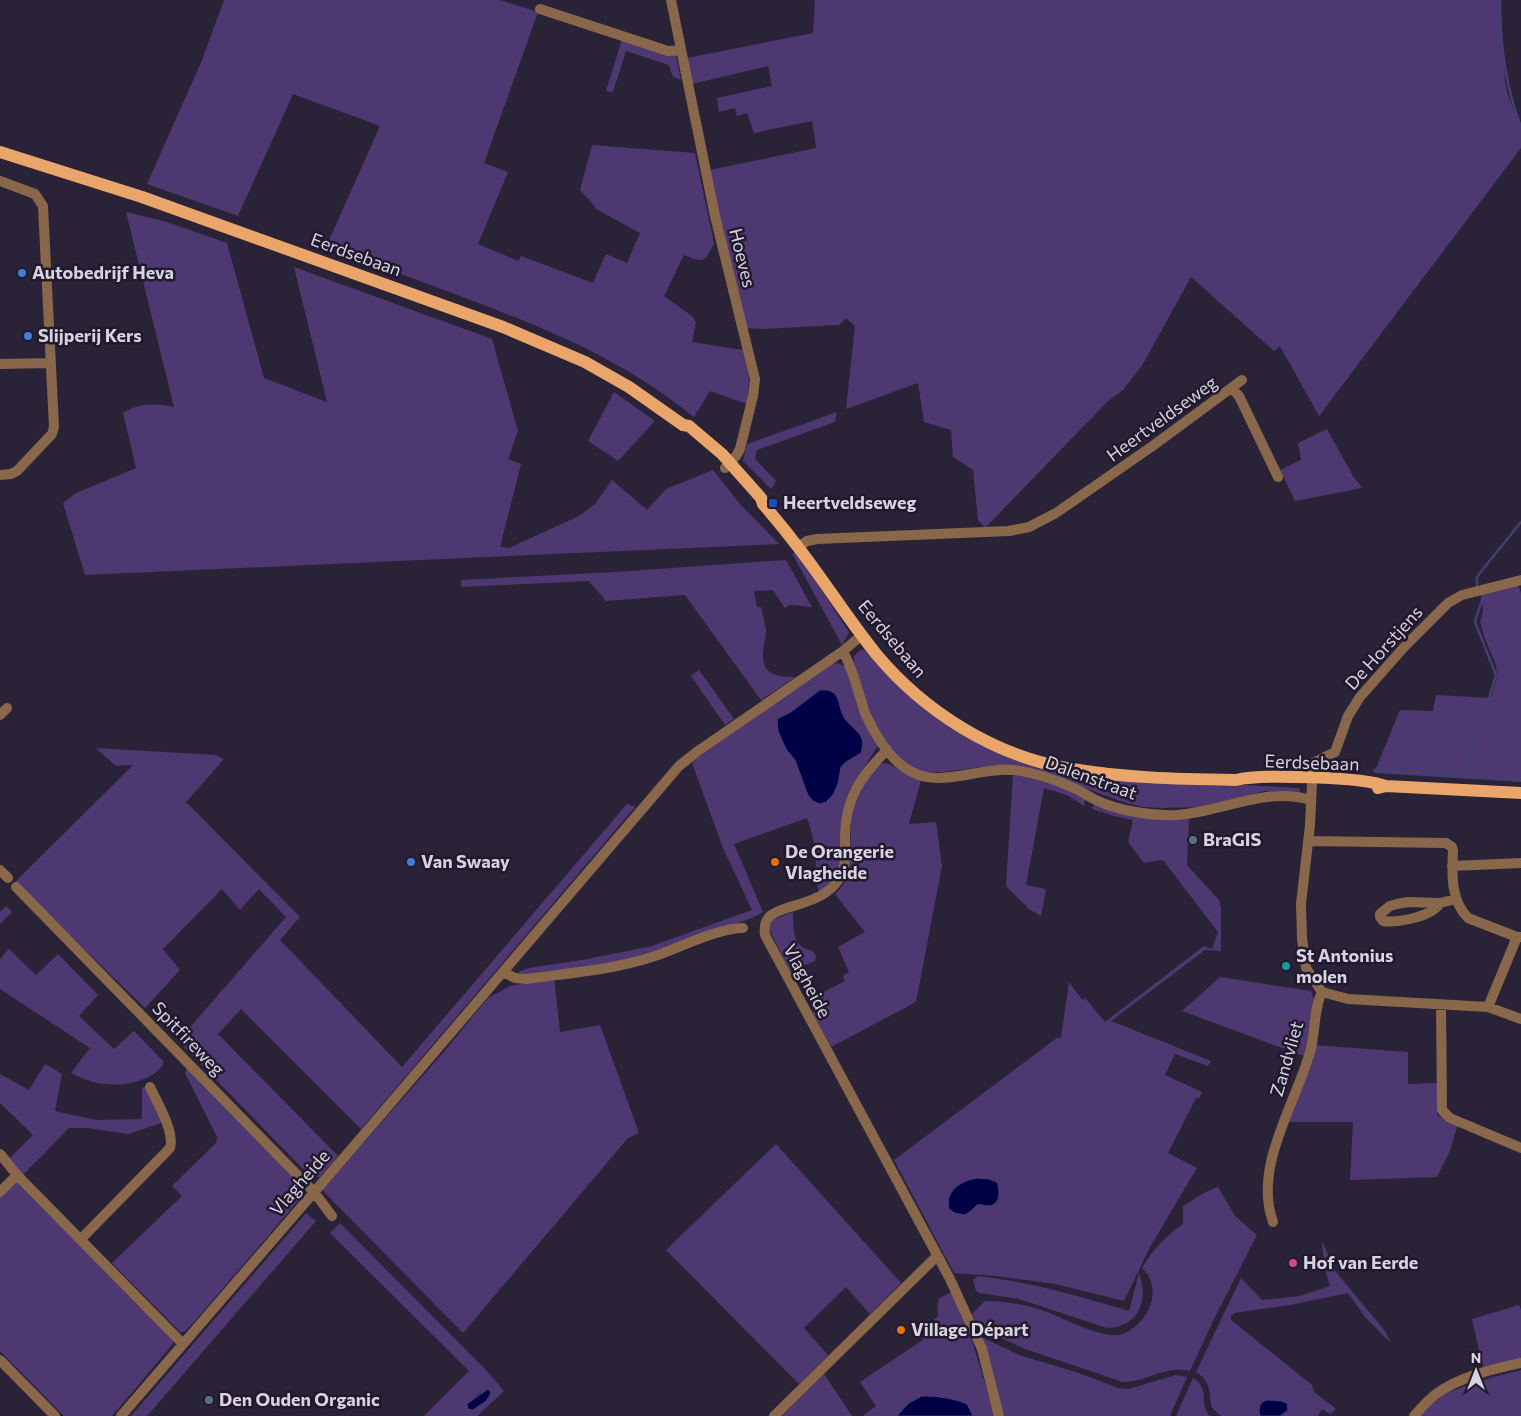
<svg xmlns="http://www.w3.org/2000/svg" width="1521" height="1416" font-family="Commissioner,sans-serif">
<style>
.green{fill:#4e3871;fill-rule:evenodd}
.water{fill:#000046;stroke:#413f74}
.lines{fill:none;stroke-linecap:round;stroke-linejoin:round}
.stream{stroke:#413f74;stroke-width:2.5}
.minor{stroke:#88674b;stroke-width:10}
.major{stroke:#eaa56b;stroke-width:12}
.shop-dot{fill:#3f7fe0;stroke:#21192d;stroke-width:2}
.transit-dot{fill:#1a4fb4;stroke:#21192d;stroke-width:2}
.service-dot{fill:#5c6f8a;stroke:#21192d;stroke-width:2}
.food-dot{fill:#e8710a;stroke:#21192d;stroke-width:2}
.culture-dot{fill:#0f9aa8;stroke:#21192d;stroke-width:2}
.hotel-dot{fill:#d1479c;stroke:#21192d;stroke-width:2}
.labels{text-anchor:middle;stroke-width:5;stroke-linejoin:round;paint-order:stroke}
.street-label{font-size:18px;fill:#d8d3e1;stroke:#21192d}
.poi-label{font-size:18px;font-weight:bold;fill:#d8d3e1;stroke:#21192d;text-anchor:start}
</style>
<rect width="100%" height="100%" fill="#2a2338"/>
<path class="green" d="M224,0h276l38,12 -54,151 24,9 -30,72 40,17 3,-5 72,27 13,-29 21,9 13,-30 -44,-24 -3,-5 -13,-14 12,-45 103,8 19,90c-9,20 -11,20 -30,12l-20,41 28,20 4,6 -4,20 51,8 6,27 -2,27 -37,-13 -16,26c-70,-56 -135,-83 -218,-115 -50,-19 -100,-37 -150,-55l54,-121 -87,-32 -55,122 -91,-32 55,-124z
M815,0h684l6,81 3,14 13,34v19l-202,268 -39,-70 -6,5 -83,-74 -48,87 -20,26 -15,11 -123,127 -7,-8 -5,-50 -20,-13 -2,-27 -27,-8 -6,-39 -72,26 9,-83 -9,-8 -7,7 -79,4 -13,-1 -20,-78 -17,-80 106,-22 -4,-27 -58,12 -7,-20 -10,3 -2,-8 -16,4 -2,-14 55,-12 -4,-20 -76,18 -5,-26 126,-25z
M622,39l54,17 5,24 -8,-3 -4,-12 -43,-14 -13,41 -7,-1z
M126,212l41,10 60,21 37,135 63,24 -33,-135 198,72 26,92 -10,28 13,5 -21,83 9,1 70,-32 16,-12 17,-24 35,30 19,-21 47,-19 28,35 38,39 -694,31 -22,-72 13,-10 60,-25 -13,-55c15,-10 34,-10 51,-6z
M614,392l41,29 -37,40 -30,-20z
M837,412l-2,10 -78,28 -2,9 21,22 -5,8 -28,-28 4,-17z
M1327,429l26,47 9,12 -67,13 -15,-31 21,-10 -3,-17z
M792,553h5l52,79 -7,13z
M786,560l26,47 -22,-2 -5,3 -12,-18 -19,1 3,16h4c1,7 4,16 5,23 0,7 -2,14 -3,20 -2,25 13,27 33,27l-35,23 -76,-105 -79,6 -17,-20 -128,6v-7l154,-8z
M1518,585l3,8v189l-147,-9 26,-63 33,1 3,-16 55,3 6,-21 -1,-12 -11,-26 -5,-17 3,-11 -2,-16z
M861,650h4l39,39 109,68 190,26 96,5 1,4 -35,-1 -65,16 -38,1 -18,-1 -18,-4 -44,-16 -71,-22 -22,1 -46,6h-19l-14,-5 -18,-17 -17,-27 -7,-16 -14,-44v-7z
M837,663l8,3 13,39 19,37v5l-25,40 -12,80 -6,13 -10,9 -5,2c-6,-15 -3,-18 -3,-33 -1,-13 -4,-27 -9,-40l-73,26 29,68 -11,6 -103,37 -32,7 -90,14 -9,-4 11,-4 53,-8 70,-14 100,-36 -29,-62 -31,-85 14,-12 124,-86zM820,690c7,7 18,15 23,23 2,5 0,4 3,7 10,12 21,15 15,33 -19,13 -19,7 -23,31l-30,11 -13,-35 -18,-40 14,-8z
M699,670l35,49 -9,6 -34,-49z
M96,748l119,7 9,4 -38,43 114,115 -20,23 122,127 225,-263 8,3 -274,322 -120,-120 -23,25 120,122 -18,21h-9l-133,-136 108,-124 -27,-28 -19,21 -18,-21 -59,60 17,21 -35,38 -130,-126 118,-117 -17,1z
M883,763c12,1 25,13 38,17l-12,44 27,-2 6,44 -26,136 -85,45 -19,-35 10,-10 -4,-7 27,-14 -2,-5 6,-4 -11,-25 27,-15 -30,-38c22,-18 13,-53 17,-78 2,-11 8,-23 13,-33 4,-8 9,-17 18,-20z
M1013,775c27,4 49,10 72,24l-1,7 -17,-11 -23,-7 -18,97 20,4 -5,27 -12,-7 -23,-23z
M1096,803l93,15 -2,47 32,35 2,8v43l-16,-1 -94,71 100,40 -3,5 -33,-12 -10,21 37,17 -3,6h-3l-28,55 29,15 -47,79 -26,54 -69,-17 -59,-8 -42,-3 -60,-113 164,-123 3,1 8,-56 13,18 3,-2 20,24 99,-76 8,3 6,-17 -55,-72 -19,3 -16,-21 5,-22 -19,-4 -22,-7 1,-3z
M6,906l6,6 -12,12v-12z
M793,912c1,18 -2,35 20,39l3,5 -1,5 -25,10 -21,-42 3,-9z
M9,949l27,26 22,-21 40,41 -19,21 35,33 20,-18 30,31c-4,9 -11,13 -20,17 -25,9 -49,7 -73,-6l19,-25 -90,-59v-30z
M1220,977l91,14c9,19 -2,46 -7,65l-122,-45z
M554,978l6,54 40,-7 39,108 -11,5 -165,195 -141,-143 120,-136 46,-56 22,-12z
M1314,1045l94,7v32l30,-1 -1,32 21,9 -9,29 -12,24 -87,3 3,-58h-64z
M45,1064l17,10 -7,37 41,9 46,-1v-31l5,-2 17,36 -36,12 -40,-6h-19l-46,47 -14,-16 24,-24 -33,-32v-29l29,16z
M187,1066l116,120 1,8 -110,128 -10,10h-4l-68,-69 70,-67 -10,-10 44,-43 1,-6 -32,-64z
M776,1144l125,139 -31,31 -24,-27 -42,41 24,27 -29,29 -133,-134z
M18,1180l155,160v4l-61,72h-48l-64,-65v-154z
M1218,1187l17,29 22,19 -43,84 -24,52c-27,-6 -42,11 -67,11l-98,-33 -47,-22 -6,-13 13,-13c18,0 37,3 54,8 20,7 61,29 80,26 16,-3 30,-21 33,-36 2,-11 -1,-23 -10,-31 10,-18 25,-33 41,-44v-18l21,-13z
M306,1213l10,8 -169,195h-16z
M340,1223l146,147 18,21 -27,25h-53l45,-45 -139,-138zM480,1393l10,3 -4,5 -13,9 -6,-6z
M1322,1241l13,30 50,60 6,12 -26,-26 -17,-24 -58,12 -56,8 -3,3v4l81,65 2,7 22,17 -6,5 -8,-5 -4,7h-38l7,-4 -12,-12h-8l-8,10 1,6h-39l-9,-8c-4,-16 1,-25 -16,-36l45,-94 21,22 38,-4 30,-10 -6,-19z
M1139,1273c10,26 0,55 -32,55l-88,-29 -40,-6 -3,-2 -3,-11 5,-4c52,6 101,20 151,35z
M952,1292l19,46 24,78h-22l-6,-12c-7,-3 -13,-4 -20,-5 -26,-5 -33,-3 -50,17h-34l13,-10 -16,-24 63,-42v-4l4,-3 3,5 10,-6 -6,-13 4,-3c-1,-17 -2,-17 14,-24z
M1519,1305l2,5v52l-37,9 -12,-52z
M981,1337l41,19 54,16 42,16 11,1 46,-14 12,2 -17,39h-166z
M1521,1370v46h-101l13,-14 15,-10 42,-14z
M824,1374l28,42h-71z
M1193,1378c18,11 5,26 17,38h-34z"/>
<path class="water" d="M820,690c24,-2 16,19 26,30 10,13 21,14 15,33l-15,9 -5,5 -3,17 -5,11 -7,7 -6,2 -7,-3 -5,-6 -13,-35 -9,-11 -8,-18 -1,-12 14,-7z
M977,1178l12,1 8,3c3,9 4,22 -8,24 -4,0 -8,-2 -12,-1l-6,6 -7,4 -9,-2 -6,-4c-4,-19 12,-28 28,-31z
M488,1389l3,4 -5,8 -13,9 -5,-1 -1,-5z
M922,1396c15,0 31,2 45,8l6,12h-76l12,-13z
M1267,1400l14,1 6,2 1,7 -8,6h-20c-2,-6 -1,-14 7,-16z"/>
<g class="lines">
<path class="stream" d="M1500,0c0,44 5,86 21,127
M1477,586v-8l2,-4 42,-52
M1466,763l17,-45 13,-43 -21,-53 8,-26
M1374,770l147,10"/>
<path class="minor" d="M671,0l44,216 40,163 -2,17 -13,53 -4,7 -11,12
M540,9l128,42 13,-1
M0,181l35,13 8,12 11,221 -2,7 -35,37 -6,3 -11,1
M0,364l51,-1
M1232,389l7,7 39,81
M798,547l9,-6 10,-2 192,-8 20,-4 27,-14 98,-68 88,-65
M843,651c7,14 12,28 16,43 3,7 4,15 7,21 8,18 22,41 38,52 32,25 74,-1 110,3 21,3 43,10 62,19 7,3 13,8 20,11 22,11 57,16 81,15 46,-3 88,-29 134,-15
M0,715l7,-7
M887,750c-26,26 -42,49 -42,87 0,14 2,30 -6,42 -11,18 -33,23 -52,29 -6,2 -13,4 -18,9 -4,5 -5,11 -4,18l185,344 32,70 17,67
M1308,841l138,2 6,4 1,3c-1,22 -3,50 15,68l49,19
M1452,866l69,-3
M0,870l8,8
M16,887l298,305 18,24
M1440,903c-8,14 -43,20 -57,18l-3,-4v-3l10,-8 7,-2 11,-2 32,1 16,-4
M503,972l12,6 12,1c42,-6 85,-9 125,-22 25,-8 66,-29 91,-29
M1322,992l-16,-24 -4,-30 -1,-34 9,-79 3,-62 22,-11 13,-36 12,-19 45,-51 43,-43 14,-8 59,-15
M1322,992l26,7 140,8 33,12
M1441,1004l1,106 8,8 71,30
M1488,1007l29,-70h4
M0,1154l17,21 -17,17
M17,1175l166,169
M1273,1222c-20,-55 22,-117 37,-170 6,-19 3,-42 12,-60
M81,1239l89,-91c5,-16 -13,-46 -20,-61
M0,1360l55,56
M121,1416l251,-291 307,-359 19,-15 145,-100 19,-16
M774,1416l163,-160
M1414,1416c7,-8 14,-16 22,-22 23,-17 57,-25 85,-31"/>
<path class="major" d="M0,152l142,45 361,130 82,35 44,25 54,38 6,1 33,28 39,44 2,6c13,15 26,31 38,47 26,34 49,71 76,104 47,56 116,100 189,113 56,10 113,11 170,12 24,-6 127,-3 150,6
M1378,788l8,-2 135,7"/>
</g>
<g class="shop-dot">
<circle cx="22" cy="273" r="5"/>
<circle cx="28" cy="336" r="5"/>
<circle cx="411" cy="862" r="5"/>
</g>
<rect class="transit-dot" x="768" y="498" width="10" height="10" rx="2.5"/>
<g class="service-dot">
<circle cx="1193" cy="840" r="5"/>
<circle cx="209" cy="1400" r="5"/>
</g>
<g class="food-dot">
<circle cx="775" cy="862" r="5"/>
<circle cx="901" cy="1330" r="5"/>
</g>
<circle class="culture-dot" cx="1286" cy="966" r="5"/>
<circle class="hotel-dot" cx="1293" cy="1263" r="5"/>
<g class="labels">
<g class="street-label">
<text transform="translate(356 255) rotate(20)" y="6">Eerdsebaan</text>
<text transform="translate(742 258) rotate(76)" y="6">Hoeves</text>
<text transform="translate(1162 419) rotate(-36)" y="6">Heertveldseweg</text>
<text transform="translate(892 639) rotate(50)" y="6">Eerdsebaan</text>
<text transform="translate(1384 648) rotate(-48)" y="6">De Horstjens</text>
<text transform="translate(1312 763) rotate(2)" y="6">Eerdsebaan</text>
<text transform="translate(1091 778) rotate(20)" y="6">Dalenstraat</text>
<text transform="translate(807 981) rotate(62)" y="6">Vlagheide</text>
<text transform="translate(188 1039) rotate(46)" y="6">Spitfireweg</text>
<text transform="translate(1287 1059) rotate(-74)" y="6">Zandvliet</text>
<text transform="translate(300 1183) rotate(-49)" y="6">Vlagheide</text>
</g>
<g class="poi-label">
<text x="32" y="279">Autobedrijf Heva</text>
<text x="38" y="342">Slijperij Kers</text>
<text x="783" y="509">Heertveldseweg</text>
<text x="1203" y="846">BraGIS</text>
<text x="785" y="858">De Orangerie<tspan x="785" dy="21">Vlagheide</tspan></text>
<text x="421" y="868">Van Swaay</text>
<text x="1296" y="962">St Antonius<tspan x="1296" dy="21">molen</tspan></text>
<text x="1303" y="1269">Hof van Eerde</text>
<text x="911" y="1336">Village Départ</text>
<text x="219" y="1406">Den Ouden Organic</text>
</g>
</g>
<g transform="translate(1476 1371)" stroke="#21192d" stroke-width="4" paint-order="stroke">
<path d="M0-4L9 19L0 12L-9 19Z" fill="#d8d3e1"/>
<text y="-8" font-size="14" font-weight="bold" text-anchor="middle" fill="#d8d3e1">N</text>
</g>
</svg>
